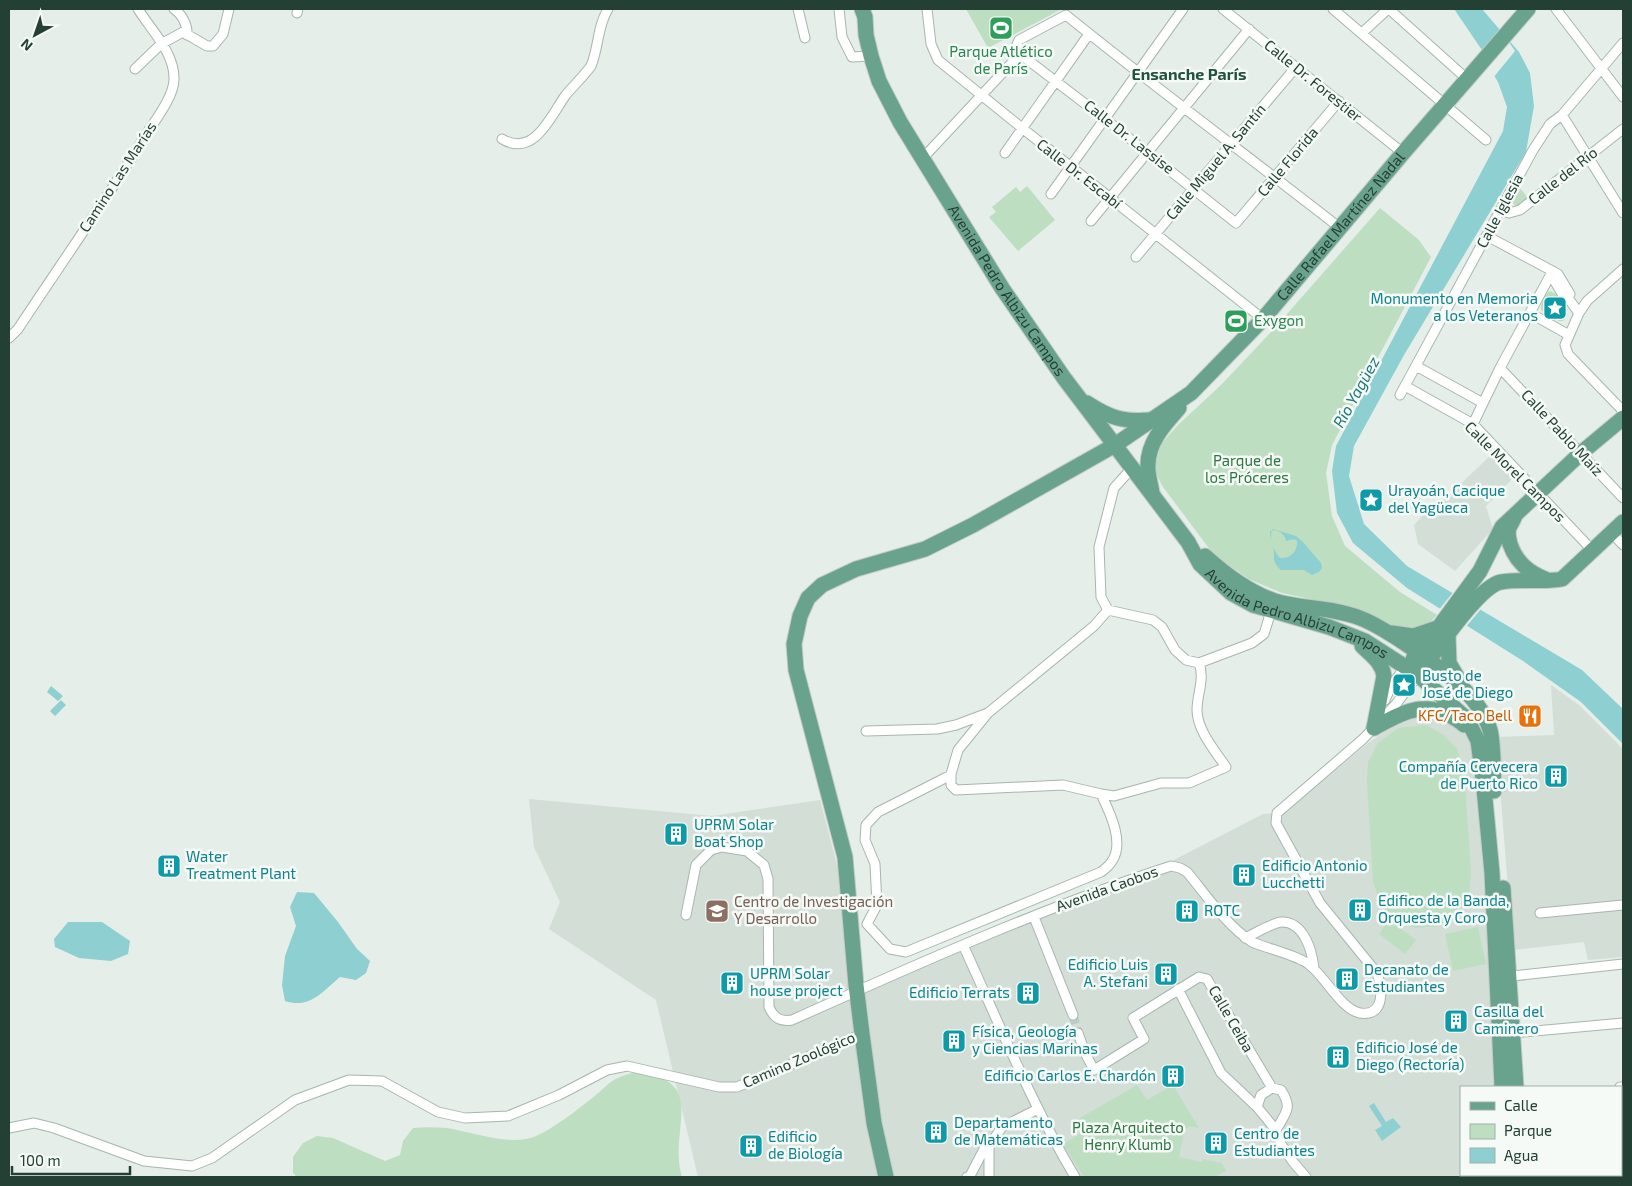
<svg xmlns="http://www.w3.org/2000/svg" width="1632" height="1186" font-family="'Exo 2',sans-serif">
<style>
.built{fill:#d3ded7}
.green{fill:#bedec2}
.water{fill:#8ed0d2;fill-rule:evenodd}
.pier{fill:#e5eee8}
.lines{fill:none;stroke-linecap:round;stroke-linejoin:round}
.street-tunnel{stroke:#becbc4;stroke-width:9;stroke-dasharray:9 4.5;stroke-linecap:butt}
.street-casing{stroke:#a7b6ae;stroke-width:11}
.primary-casing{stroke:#c2cac6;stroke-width:17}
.street{stroke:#fff;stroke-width:9}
.primary{stroke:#6aa38d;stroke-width:15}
.labels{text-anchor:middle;stroke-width:5;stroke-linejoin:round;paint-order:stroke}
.leisure-label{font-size:15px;fill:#27864d;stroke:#f5faf7}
.street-label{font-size:15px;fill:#244034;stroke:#f5faf7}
.culture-label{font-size:15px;fill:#0d838f;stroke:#f5faf7;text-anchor:start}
.park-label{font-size:15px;fill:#2e7641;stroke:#f5faf7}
.food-label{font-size:15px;fill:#c56008;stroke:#f5faf7;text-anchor:end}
.education-label{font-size:15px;fill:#785e54;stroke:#f5faf7;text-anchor:start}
.neighbourhood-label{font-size:16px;font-weight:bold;fill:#20523f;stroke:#f5faf7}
.water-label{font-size:16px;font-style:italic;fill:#1e787b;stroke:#f5faf7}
</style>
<rect width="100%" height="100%" fill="#e5eee8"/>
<path class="built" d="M1493,453l21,24 -28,29 7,23 -38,42 -37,-27 -4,-19 19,-21 12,-5z
M1551,685l28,20 44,44v208l-35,3 -4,-18 -71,8 -17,-213 58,-2z
M1435,716l21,9 16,17 14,159 9,186h-34v88h38v2h-801l-42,-177 -107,-71 11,-27 -26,-55 -5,-48 183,17 108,-16 16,61 27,124 100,-43 209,-81 91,-47 20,-1 84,-69 37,-26z
M1623,1094v83h-94v-2h92v-80z"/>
<path class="green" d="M966,9h96l-74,39z
M1027,186l28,34 -37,31 -29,-34 7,-5 -4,-5 24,-20 4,5z
M1519,187l9,11 -10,9 -2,-1 -5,-4z
M1380,208l39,32 12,17 -99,188 -6,28 6,43 13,30 55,46 37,23 -13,14 -17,2 -60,-24 -65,-14 -33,-14 -35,-24 -51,-68 -7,-13v-14l5,-16 17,-19 43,-40 52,-55z
M1550,291l6,3c5,8 16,20 7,27h-4l-18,-11c-1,-6 3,-16 9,-19z
M1426,725l18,10 13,14 7,21 7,101 -2,25 -12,20 -16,10 -26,2 -20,-9 -15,-15 -7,-23 -6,-99 1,-20 10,-19 20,-15z
M1389,920l27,20 -11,14 -26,-20z
M1478,927l8,37 -33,7 -8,-37z
M632,1073c80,4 35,56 50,104h-385l-4,-4v-16l10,-14 14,-7 16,2 52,23 15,-6 3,-14 10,-13c11,-1 22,-1 34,0 25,4 62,18 87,9 17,-7 42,-26 57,-38 18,-14 18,-20 41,-26z
M1137,1085l10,15 26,-15 26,43 -10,-2 -2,3 -2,-1 -6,29 23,5 1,-3 19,4 4,8 -11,6h-131l-21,-33 24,-14 -7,-12z"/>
<path class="water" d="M1454,9h28l37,43 11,21 4,33 -8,46 -122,203 -50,91 -5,30 15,48 43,42 175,104 41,39v35l-42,-42 -58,-41 -116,-73 -54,-45 -16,-30 -5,-42 4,-25 167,-315 4,-24 -9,-25 -6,-10 -6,-16z
M1273,529l23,7 7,6 18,21 1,5 -3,4 -7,3 -8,-5h-23c-11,-10 -5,-13 -8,-26 -1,-5 -3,-7 -3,-12zM1273,530c7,0 12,5 13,11l8,-2 3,2c1,10 -7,18 -17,17 -5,-4 -9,-18 -9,-25z
M51,686l12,10 -5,5 -11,-9z
M61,700l5,5 -11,11 -5,-5z
M297,892l17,1 24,29 19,27 13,12 -4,12 -10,7 -16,-3c-18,15 -30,32 -55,24l-3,-16 3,-29 11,-30 -6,-19z
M68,922h34l28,19 -2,13 -17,7 -32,-3 -24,-11 -1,-8z
M1374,1103l12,19 7,-4 8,9 -19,14 -7,-11 7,-4 -13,-20z"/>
<path class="pier" d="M1502,32l13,19 -22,27 -9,-21z
M1454,591l27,18 -16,19 -27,-17z"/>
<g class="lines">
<path class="street-tunnel" d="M1073,1015l5,18"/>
<g class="street-casing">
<path id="street" d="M174,9c8,5 14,17 13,26
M798,9l7,29
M839,9l3,28 10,20 19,-1
M927,9l4,35 7,16 84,68 241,191
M1223,9l180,144
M1333,9l153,131
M1389,9l78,70
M1556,9l67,88
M297,13l1,-4
M1362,33l26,-24
M135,69l26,-25 22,-12 24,14h6l10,-12 6,-25
M1339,101l-103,122 -131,-104 -85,-65 -4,-7 3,-7 47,-25c90,73 183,142 274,213
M1562,115l61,98
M502,139c32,19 49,-23 63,-43 8,-10 18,-19 26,-30 8,-19 6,-39 17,-57
M1005,153l84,-119
M923,158l97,-104
M1051,194l132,-185
M1500,210l9,3 11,-3 103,-81
M1091,221l158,-192
M1487,236l71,38 12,20 -2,4
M1136,257l160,-190
M1623,269l-36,32 -8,12 -14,32 3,9 55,57
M1551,275l13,22 4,1 11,15
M1530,313l39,22
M9,338l9,-9c42,-64 86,-126 126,-191 9,-15 31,-42 30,-60 0,-26 -23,-48 -36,-69
M1416,366l67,37
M1500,368l123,130
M1405,386l68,38 120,127
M1400,395l133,-245 17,-26 12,-9 61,-72
M1473,424l27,-56 52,-96
M1612,533l11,12
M1108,610l-7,-13 -2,-50 15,-59 18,-20
M1385,700l6,-14 15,-20
M866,731l71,-2 19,-4 32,-12 106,-87 14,-16 45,10 9,7 13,23 11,10 13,3 53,-20 12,-9 8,-26
M951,775l-73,37 -12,13 -1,15 10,24 2,41 -10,19 23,25 16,3 195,-80c4,-3 9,-7 11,-11 13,-19 -3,-50 -11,-67l-38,-9 -107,5 -5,-5v-11l7,-24 30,-37
M1101,794l13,2 47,-13h28l37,-16c-11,-16 -29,-37 -29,-57 0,-16 8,-31 2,-47
M1540,913l83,-8
M686,915l10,-50 15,-15 11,-3 25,4 17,14 4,14 1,128c5,11 11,15 23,13 125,-56 250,-112 379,-154l9,2 7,4c20,24 39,53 65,70 17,7 40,12 55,21 17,11 34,47 53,50 26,4 22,-25 17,-40l-57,-70 -44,-80 1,-10 86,-74 33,-35 22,-29
M1034,917l39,98
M1245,938c9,-4 27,-15 36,-16 23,-1 31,29 33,46
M963,945c36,78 68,158 112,232
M1504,977l119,-13
M1178,989l43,84 36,34
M1078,1033l7,20 9,17 50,-31 -11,-21 66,-41 8,2 65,109
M1513,1033l110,-10
M1620,1087h3
M9,1128l25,-5 20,5 90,33 48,5 20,-8 83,-58 54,-20 33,1 56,31 27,6 43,-2 51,-21 48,-25 20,-4 92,21h18l125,-53
M1276,1130c10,-18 17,-22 5,-40l-9,-2 -11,7 -4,12 19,23 5,14 12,18 13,15
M989,1146v31
M967,1177l3,-1 14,-27 5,-3 13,-19 36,-18"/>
</g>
<g class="primary-casing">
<g id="primary">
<path id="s1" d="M862,9l3,8 1,18 5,21 8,25 21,41 102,166 62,90 124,164 12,22 31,29 22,12 76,22 36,14 53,34 49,44 11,22 5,37 9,95 10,214"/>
<path d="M1087,403c23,15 36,19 63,17"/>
<path d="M1152,493c-1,-9 -5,-19 -4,-28 0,-23 16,-40 31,-57"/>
<path d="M1514,518c-1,3 -4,7 -5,10 -2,5 0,11 1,16 6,18 18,28 35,35"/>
<path d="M1205,556c20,18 43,36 70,45 26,8 58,6 85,17 14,5 27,14 40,22 31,21 79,52 90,90 4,15 3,44 4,61"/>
<path d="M1392,633l21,3 24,-8"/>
<path d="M1448,635l1,28 10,17"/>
<path d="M1362,646c9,9 20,16 22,30l-10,52"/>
<path d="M1413,659l26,-32 41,-56 22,-44 79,-74 42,-35"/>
<path d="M1424,667c14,-19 55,-81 77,-85 20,-4 41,1 61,-3l61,-57"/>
<path d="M1374,728c23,-13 46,-27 73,-14 6,3 12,6 17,11"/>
<path d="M1503,888l13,199"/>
<path id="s2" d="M886,1177l-12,-54 -12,-89 -6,-49 -11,-128 -49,-187 -2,-26 6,-28 8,-18 14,-13 34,-16 69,-20 48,-24 142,-80 76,-52 72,-74 140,-166 125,-144"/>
<path d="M1518,1177l2,-2"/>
</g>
</g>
<use href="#street" class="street"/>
<use href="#primary" class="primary"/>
</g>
<defs>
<g id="stadium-square" transform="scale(1.25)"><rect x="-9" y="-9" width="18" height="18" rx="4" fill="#2e9e5b" stroke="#f5faf7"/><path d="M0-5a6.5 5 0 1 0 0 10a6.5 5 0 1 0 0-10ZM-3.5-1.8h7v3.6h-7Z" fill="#fff"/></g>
<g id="sight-square" transform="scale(1.25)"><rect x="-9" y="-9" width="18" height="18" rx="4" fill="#0f9aa8" stroke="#f5faf7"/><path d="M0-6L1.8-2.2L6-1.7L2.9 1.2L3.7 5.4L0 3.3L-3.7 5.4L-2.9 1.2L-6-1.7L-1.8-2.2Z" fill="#fff"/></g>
<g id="restaurant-square" transform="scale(1.25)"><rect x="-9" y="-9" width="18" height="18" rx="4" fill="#e8710a" stroke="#f5faf7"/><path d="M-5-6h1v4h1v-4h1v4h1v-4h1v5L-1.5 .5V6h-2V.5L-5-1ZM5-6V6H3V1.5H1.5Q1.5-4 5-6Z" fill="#fff"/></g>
<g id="building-square" transform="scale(1.25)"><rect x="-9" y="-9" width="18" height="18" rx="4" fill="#0f9aa8" stroke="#f5faf7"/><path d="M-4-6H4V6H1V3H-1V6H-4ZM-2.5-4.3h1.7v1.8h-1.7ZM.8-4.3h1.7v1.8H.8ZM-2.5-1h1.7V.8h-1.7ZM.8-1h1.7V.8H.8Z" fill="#fff"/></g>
<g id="university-square" transform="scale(1.25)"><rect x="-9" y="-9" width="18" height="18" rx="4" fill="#8d6e63" stroke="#f5faf7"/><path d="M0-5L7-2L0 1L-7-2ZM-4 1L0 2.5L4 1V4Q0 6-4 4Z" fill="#fff"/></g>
</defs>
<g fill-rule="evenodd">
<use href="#stadium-square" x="1001" y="28"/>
<use href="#sight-square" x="1555" y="308"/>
<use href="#stadium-square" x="1236" y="321"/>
<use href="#sight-square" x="1371" y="500"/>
<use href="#sight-square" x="1404" y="685"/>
<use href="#restaurant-square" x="1530" y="716"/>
<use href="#building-square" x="1556" y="776"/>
<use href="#building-square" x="676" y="834"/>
<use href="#building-square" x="169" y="866"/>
<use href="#building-square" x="1244" y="875"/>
<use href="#building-square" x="1360" y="910"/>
<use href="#university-square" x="717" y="911"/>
<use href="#building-square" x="1187" y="911"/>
<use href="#building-square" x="1166" y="974"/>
<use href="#building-square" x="1347" y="979"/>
<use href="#building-square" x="732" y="983"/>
<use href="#building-square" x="1028" y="993"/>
<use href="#building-square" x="1456" y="1021"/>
<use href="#building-square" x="954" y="1041"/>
<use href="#building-square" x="1338" y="1057"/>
<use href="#building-square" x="1173" y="1076"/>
<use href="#building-square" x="936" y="1132"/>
<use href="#building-square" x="1216" y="1143"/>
<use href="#building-square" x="751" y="1146"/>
</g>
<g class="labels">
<g class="leisure-label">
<text x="1001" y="57">Parque Atlético<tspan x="1001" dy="17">de París</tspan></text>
<text x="1254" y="326" text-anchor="start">Exygon</text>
</g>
<g class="street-label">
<text transform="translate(1313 81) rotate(39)" y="5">Calle Dr. Forestier</text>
<text transform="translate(1129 137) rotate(38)" y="5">Calle Dr. Lassise</text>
<text transform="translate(1216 162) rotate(-50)" y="5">Calle Miguel A. Santín</text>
<text transform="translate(1288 162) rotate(-50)" y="5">Calle Florida</text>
<text transform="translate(1079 174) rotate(38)" y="5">Calle Dr. Escabí</text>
<text transform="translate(1563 176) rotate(-38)" y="5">Calle del Río</text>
<text transform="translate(118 177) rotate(-57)" y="5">Camino Las Marías</text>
<text transform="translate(1500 211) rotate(-62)" y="5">Calle Iglesia</text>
<text dy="5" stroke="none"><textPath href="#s2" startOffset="1252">Calle Rafael Martínez Nadal</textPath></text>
<text dy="5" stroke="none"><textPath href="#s1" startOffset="320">Avenida Pedro Albizu Campos</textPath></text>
<text transform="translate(1562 433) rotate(47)" y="5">Calle Pablo Maíz</text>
<text transform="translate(1515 472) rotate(45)" y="5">Calle Morel Campos</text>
<text dy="5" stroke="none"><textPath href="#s1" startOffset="766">Avenida Pedro Albizu Campos</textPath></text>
<text transform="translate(1107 889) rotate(-20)" y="5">Avenida Caobos</text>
<text transform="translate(1231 1019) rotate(60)" y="5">Calle Ceiba</text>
<text transform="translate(799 1060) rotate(-23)" y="5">Camino Zoológico</text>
</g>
<g class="culture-label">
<text x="1538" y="304" text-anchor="end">Monumento en Memoria<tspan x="1538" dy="17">a los Veteranos</tspan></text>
<text x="1388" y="496">Urayoán, Cacique<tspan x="1388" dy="17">del Yagüeca</tspan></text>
<text x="1422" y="681">Busto de<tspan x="1422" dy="17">José de Diego</tspan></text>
<text x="1538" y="772" text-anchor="end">Compañía Cervecera<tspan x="1538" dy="17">de Puerto Rico</tspan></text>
<text x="694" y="830">UPRM Solar<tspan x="694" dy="17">Boat Shop</tspan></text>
<text x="186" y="862">Water<tspan x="186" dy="17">Treatment Plant</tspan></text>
<text x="1262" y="871">Edificio Antonio<tspan x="1262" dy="17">Lucchetti</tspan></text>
<text x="1378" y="906">Edifico de la Banda,<tspan x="1378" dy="17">Orquesta y Coro</tspan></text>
<text x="1204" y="916">ROTC</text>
<text x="1148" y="970" text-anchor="end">Edificio Luis<tspan x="1148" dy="17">A. Stefani</tspan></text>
<text x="1364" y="975">Decanato de<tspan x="1364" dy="17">Estudiantes</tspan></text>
<text x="750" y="979">UPRM Solar<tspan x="750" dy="17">house project</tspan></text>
<text x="1010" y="998" text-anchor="end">Edificio Terrats</text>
<text x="1474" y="1017">Casilla del<tspan x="1474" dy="17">Caminero</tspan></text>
<text x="972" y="1037">Física, Geología<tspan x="972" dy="17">y Ciencias Marinas</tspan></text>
<text x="1356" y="1053">Edificio José de<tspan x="1356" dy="17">Diego (Rectoría)</tspan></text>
<text x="1156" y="1081" text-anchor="end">Edificio Carlos E. Chardón</text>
<text x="954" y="1128">Departamento<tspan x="954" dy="17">de Matemáticas</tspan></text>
<text x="1234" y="1139">Centro de<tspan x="1234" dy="17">Estudiantes</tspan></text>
<text x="768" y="1142">Edificio<tspan x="768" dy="17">de Biología</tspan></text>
</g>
<g class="park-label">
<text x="1247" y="466">Parque de<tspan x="1247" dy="17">los Próceres</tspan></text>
<text x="1128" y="1133">Plaza Arquitecto<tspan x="1128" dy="17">Henry Klumb</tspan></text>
</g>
<g class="food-label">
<text x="1512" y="721">KFC/Taco Bell</text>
</g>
<g class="education-label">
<text x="734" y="907">Centro de Investigación<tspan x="734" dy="17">Y Desarrollo</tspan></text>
</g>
<g class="neighbourhood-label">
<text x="1189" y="80">Ensanche París</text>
</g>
<g class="water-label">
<text transform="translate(1356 392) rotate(-61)" y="6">Río Yagüez</text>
</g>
</g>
<rect width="1632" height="1186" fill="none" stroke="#244034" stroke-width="20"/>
<rect x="1460" y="1086" width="162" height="90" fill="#f5faf7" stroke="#a1b0a9"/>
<rect x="1470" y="1102" width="25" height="8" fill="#6aa38d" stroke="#a1b0a9"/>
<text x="1504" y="1111" font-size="15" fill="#244034">Calle</text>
<rect x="1470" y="1124" width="25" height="15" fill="#bedec2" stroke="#a1b0a9"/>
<text x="1504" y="1136" font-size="15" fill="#244034">Parque</text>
<rect x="1470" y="1148" width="25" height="15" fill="#8ed0d2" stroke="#a1b0a9"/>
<text x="1504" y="1161" font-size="15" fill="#244034">Agua</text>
<g transform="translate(35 35) rotate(220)" stroke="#f5faf7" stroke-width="4" paint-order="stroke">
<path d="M0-4L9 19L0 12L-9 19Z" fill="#244034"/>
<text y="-8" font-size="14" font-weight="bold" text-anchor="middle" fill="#244034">N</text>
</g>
<path d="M12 1166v8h118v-8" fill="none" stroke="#244034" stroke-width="2.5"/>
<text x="20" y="1166" font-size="15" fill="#244034" stroke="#f5faf7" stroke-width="4" paint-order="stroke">100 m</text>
</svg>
